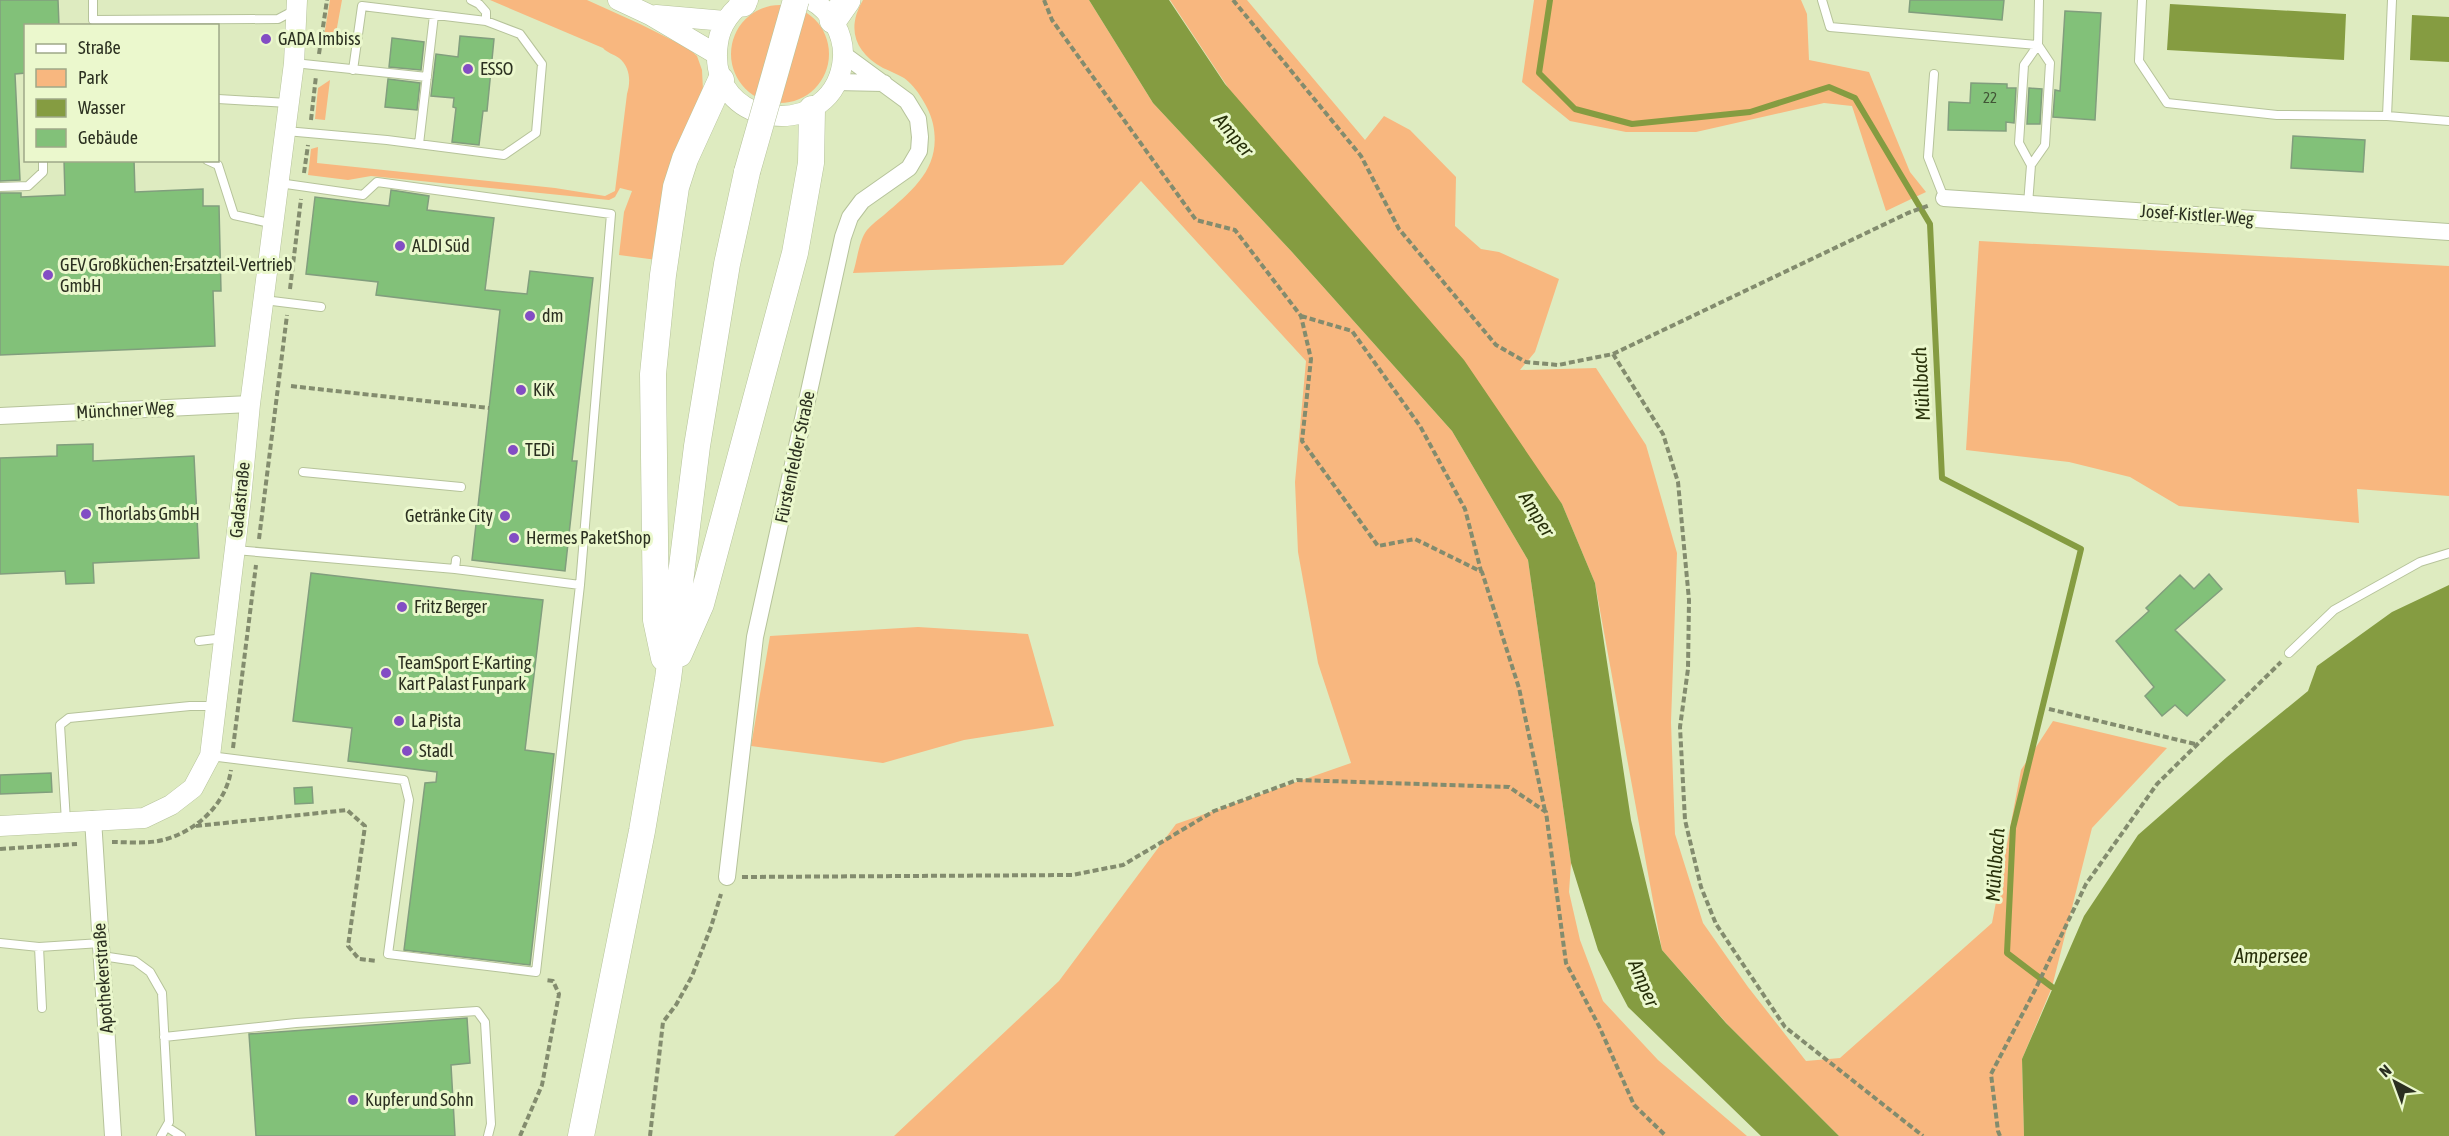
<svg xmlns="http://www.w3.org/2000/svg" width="2449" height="1136" font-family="'Asap Condensed',sans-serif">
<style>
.green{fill:#f8b77f}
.water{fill:#859c41}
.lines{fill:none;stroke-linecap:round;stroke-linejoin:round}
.stream{stroke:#859c41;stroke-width:6}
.building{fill:#82c179;stroke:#819e7d;stroke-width:1.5}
.service-casing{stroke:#b6c39a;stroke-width:10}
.minor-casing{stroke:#b6c39a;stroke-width:18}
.tertiary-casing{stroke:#b6c39a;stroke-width:21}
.primary-casing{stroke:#b6c39a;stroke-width:27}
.trunk-casing{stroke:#b6c39a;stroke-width:28}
.path{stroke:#838c6e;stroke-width:4;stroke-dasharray:6 3;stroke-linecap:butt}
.service{stroke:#fff;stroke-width:8}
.minor{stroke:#fff;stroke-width:16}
.tertiary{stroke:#fff;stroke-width:20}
.primary{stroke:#fff;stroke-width:26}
.trunk{stroke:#fff;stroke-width:27}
.primary-bridge-casing{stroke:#b6c39a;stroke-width:27;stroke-linecap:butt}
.primary-bridge{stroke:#fff;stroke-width:26}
.poi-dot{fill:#834dc4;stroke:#ebf8cd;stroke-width:2}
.labels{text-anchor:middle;stroke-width:6;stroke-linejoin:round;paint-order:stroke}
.number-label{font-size:15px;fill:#415436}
.poi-label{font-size:18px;fill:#2b3020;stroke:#ebf8cd;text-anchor:start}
.street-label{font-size:18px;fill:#2b3020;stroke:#ebf8cd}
.water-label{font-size:20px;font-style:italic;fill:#28310a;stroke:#ebf8cd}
</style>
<rect width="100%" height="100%" fill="#deebc0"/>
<path class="green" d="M330,0h12l-6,33 15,3c-5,11 -19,17 -28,6z
M490,0h97l53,24 48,24 9,8 5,14 1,20 -22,47 -9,26 -15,97 -38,-5 5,-43 8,-21 -12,-3 -5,9 -6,3 -238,-24 -23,4 -40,-5 3,-26 7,-2 -1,16 238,25 50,8 10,-5 12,-97c4,-13 3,-27 -8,-36 -5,-4 -12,-5 -16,-10z
M863,0h226l64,103 139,149 160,179 76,129 43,303 -2,29 11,48 23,61 55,59 89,76h-853l165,-155 117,-157 175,-61 -33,-100 -20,-111 -3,-70 11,-121 -165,-180 -78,84 -210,8c4,-12 6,-33 14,-43 5,-6 12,-11 17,-15 30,-26 58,-48 49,-91 -3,-15 -17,-38 -29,-46 -7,-4 -14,-7 -21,-10 -28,-16 -37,-39 -20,-68z
M1170,0h77l118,140 19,-24 26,14 46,47 -1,49 26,23 18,3 60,27 -24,73 -15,18 76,-2 50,77 31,108 -6,169 4,112 28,89 45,64 58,74 34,-3 152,-135 29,-153 32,-49 114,27 -75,80 -40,159 -30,72 2,77h-185l-110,-110 -67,-76 -67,-367 -33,-79 -333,-415z
M1534,0h267l6,14 2,46 60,12 41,100 16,20 -40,19 -34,-105 -28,-3 -128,29h-70l-56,-11 -48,-39z
M731 54a49 49 0 1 1 98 0a49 49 0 1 1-98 0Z
M330,80l-5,40 -10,-1 3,-31z
M1979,241l470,25v230l-92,-7 2,34 -180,-17 -49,-29 -61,-15 -103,-12z
M918,627l110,7 26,92 -90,14 -81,23 -132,-17 19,-110z"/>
<path class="water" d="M1089,0h80l56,84 239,276 98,144 33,79 36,237 31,130 64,73 113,113h-78l-133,-129 -30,-57 -27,-87 -43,-303 -76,-129 -160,-179 -139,-149z
M2170,4l176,10 -2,46 -177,-10z
M2412,15l37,2v45l-39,-2z
M2449,585v551h-425l-2,-77 62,-143 54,-81 89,-78 81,-66 9,-25 75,-54z"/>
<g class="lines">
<path class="stream" d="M1550,0l-11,73 36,36 57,15 118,-12 79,-25 26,11 75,126 12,254 139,71 -68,279 -6,125 45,34"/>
</g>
<path class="building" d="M0,0h58l1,26h-33v47l-11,1 5,106 -20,1z
M1910,0h94l-2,20 -93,-8z
M2065,11l36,2 -6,107 -42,-3 2,-27 5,1z
M460,36l34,3 -7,72h-4l-4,34 -27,-3 4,-34 -3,-1 1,-9 -23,-2 5,-42 22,3z
M392,38l32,4 -3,28 -32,-3z
M388,79l32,4 -3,27 -32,-3z
M1971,83l36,1v4h9l-2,35 -8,-1v9l-58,-1 1,-28 21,1z
M2029,88l13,1 -2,35h-13z
M2293,136l72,4 -2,32 -72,-4z
M64,160h70l1,32 68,-3v17h16l2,85h-8l2,55 -215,9v-162h21v4l44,-2z
M391,190l38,6 -2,14 67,8 -9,72 42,4 3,-23 63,7 -21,183h5l-12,110 -93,-11 28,-250 -124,-15 2,-13 -72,-8 9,-77 74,9z
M93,444v17l101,-5 5,102 -106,5 1,20 -28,1 -1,-13 -65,3v-116l57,-2v-11z
M311,573l232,27 -18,150 29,4 -24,211 -126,-15 21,-167 11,-1 1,-10 -89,-11 4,-33 -59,-7z
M2209,574l13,15 -47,41 50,50 -38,36 -12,-11 -13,11 -17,-20 9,-9 -38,-46 33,-30 -3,-3 34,-33 14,14z
M51,773l1,19 -52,2v-19z
M312,787l1,16 -18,1 -1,-16z
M467,1018l3,45 -19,2 4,71h-199l-7,-102z"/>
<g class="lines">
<g class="service-casing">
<path id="service" d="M93,0v20l185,-1 17,-9
M471,0l8,4 7,8v9
M1822,0l8,27 208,18
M2142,0l-3,61 28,42 110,12 110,1 62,5
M294,63l133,14
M1934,74l-6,83 16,41
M218,99l70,4
M2387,116l5,-116
M286,131l101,9 117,15 32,-22 6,-69 -22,-30 -34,-13 -124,-15 -9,64
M419,144l15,-129
M207,160l11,5 16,50 40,9
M2031,165l-12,-22 5,-78 14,-20
M279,183l84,12 14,-13 234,32 -31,371 -125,-16
M0,187l28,-1 15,-14v-12
M2028,204l3,-39 14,-20 5,-82 -12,-18 1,-45
M264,300l57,7
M303,472l158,15
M235,550l220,19 1,-9
M199,641l25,-3
M2289,653l45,-43 86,-48 29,-9
M210,756l194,24 5,20 -21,154 148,18 44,-387
M66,821l-6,-96 9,-7 121,-12h26
M0,943l39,4 62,-4
M39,947l3,61
M102,956l33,5 15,11 12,21 7,129 -8,14
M164,1037l132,-14 181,-12 8,11 6,102 -3,12
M167,1127l14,9"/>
</g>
<g class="minor-casing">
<path id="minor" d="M836,82l48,1
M1944,198l505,34
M0,416l250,-12
M93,819l20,317
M727,877l28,-240 88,-400 7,-20 12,-16 47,-33 10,-17 1,-14 -2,-18 -11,-18 -64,-47"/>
</g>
<g class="tertiary-casing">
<path id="tertiary" d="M618,0l32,15 66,39
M748,0c-16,8 -28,26 -30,43 -14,88 119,101 125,14 1,-23 -12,-46 -32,-57
M656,15l69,6
M0,826l144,-8 27,-13 22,-17 17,-32 31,-258 9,-94 44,-341 3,-63"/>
</g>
<g class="primary-casing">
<path id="primary" d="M679,654l22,-50 94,-351 16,-90 1,-54
M664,658l-8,-38 -3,-246 10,-99 13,-88 9,-28 36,-79
M581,1136l61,-305 26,-152 29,-233 30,-182 20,-92"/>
</g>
<g class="trunk-casing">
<path id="trunk" d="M743,3v-3
M833,20l14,-20"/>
</g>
<path class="path" d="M1044,0l8,20 144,200 39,10 66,86 10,43 -9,82 76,105 37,-7 67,33 37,116 26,123
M1233,0l128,156 38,73 97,116 30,17 32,3 55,-11 295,-141 22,-8
M319,54l8,-54
M311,120l5,-44
M304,173l4,-28
M290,289l11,-90
M1301,316l51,15 68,95 45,83 16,62
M1613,354l50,80 15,48 11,118 -1,69 -8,58 5,93 16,67 15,37 69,103 138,109
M291,386l198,22
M259,539l28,-224
M2049,709l146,35
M233,748l23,-183
M196,826l151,-16 18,16 -17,120 11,13 18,2
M112,842c16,0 35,2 51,-2 32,-8 63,-35 68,-70
M0,849l77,-5
M742,877l330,-2 51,-10 91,-54 83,-31 212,7 37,25 20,151 33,63 35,79 32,31
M520,1136l22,-51 17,-91 -6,-13 -8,-1
M650,1136l13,-114 13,-17 16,-29 19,-49 10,-33
M2000,1136l-2,-5 -7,-57 44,-84 51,-106 71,-100 124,-122"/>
<use href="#service" class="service"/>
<use href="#minor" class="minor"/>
<use href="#tertiary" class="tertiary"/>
<use href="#primary" class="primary"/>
<use href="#trunk" class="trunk"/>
<g class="primary-bridge-casing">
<path id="primary-bridge" d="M747,172l49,-172"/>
</g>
<use href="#primary-bridge" class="primary-bridge"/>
</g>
<g class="poi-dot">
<circle cx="266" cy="39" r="6"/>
<circle cx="468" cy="69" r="6"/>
<circle cx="400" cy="246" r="6"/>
<circle cx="48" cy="275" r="6"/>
<circle cx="530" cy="316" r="6"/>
<circle cx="521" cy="390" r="6"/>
<circle cx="513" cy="450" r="6"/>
<circle cx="86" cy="514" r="6"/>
<circle cx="505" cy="516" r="6"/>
<circle cx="514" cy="538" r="6"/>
<circle cx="402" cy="607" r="6"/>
<circle cx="386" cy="673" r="6"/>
<circle cx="399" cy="721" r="6"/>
<circle cx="407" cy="751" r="6"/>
<circle cx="353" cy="1100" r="6"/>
</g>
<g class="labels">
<g class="number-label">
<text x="1990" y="103">22</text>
</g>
<g class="poi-label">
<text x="278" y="45">GADA Imbiss</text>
<text x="480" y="75">ESSO</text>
<text x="412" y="252">ALDI Süd</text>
<text x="60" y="271">GEV Großküchen-Ersatzteil-Vertrieb<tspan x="60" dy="21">GmbH</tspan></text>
<text x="542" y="322">dm</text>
<text x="533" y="396">KiK</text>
<text x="525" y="456">TEDi</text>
<text x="98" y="520">Thorlabs GmbH</text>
<text x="493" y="522" text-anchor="end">Getränke City</text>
<text x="526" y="544">Hermes PaketShop</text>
<text x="414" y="613">Fritz Berger</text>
<text x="398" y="669">TeamSport E-Karting<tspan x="398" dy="21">Kart Palast Funpark</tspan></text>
<text x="411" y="727">La Pista</text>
<text x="419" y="757">Stadl</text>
<text x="365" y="1106">Kupfer und Sohn</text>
</g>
<g class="street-label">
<text transform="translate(2197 215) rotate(4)" y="6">Josef-Kistler-Weg</text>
<text transform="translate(125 410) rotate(-3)" y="6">Münchner Weg</text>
<text transform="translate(795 457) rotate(-78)" y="6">Fürstenfelder Straße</text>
<text transform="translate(240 500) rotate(-84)" y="6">Gadastraße</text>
<text transform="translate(103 978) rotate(-94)" y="6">Apothekerstraße</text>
</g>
<g class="water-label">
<text transform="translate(1234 135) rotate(50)" y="7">Amper</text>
<text transform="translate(1921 384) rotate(-93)" y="7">Mühlbach</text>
<text transform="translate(1537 514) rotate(58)" y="7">Amper</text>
<text transform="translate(1995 865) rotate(-86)" y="7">Mühlbach</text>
<text x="2271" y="963">Ampersee</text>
<text transform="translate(1644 983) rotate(67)" y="7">Amper</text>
</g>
</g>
<rect x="24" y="24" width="195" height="138" fill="#ebf8cd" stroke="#9ea888" stroke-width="1.5"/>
<rect x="36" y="44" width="30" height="9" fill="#ffffff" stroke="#9ea888" stroke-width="1.5"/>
<text x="78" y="54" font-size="18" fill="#2b3020">Straße</text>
<rect x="36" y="69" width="30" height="18" fill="#f8b77f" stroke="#9ea888" stroke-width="1.5"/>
<text x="78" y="84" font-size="18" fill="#2b3020">Park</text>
<rect x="36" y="99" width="30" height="18" fill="#859c41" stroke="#9ea888" stroke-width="1.5"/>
<text x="78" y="114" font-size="18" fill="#2b3020">Wasser</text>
<rect x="36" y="129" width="30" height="18" fill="#82c179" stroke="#9ea888" stroke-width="1.5"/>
<text x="78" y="144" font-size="18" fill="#2b3020">Gebäude</text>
<g transform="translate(2395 1082) rotate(319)" stroke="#ebf8cd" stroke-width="4.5" paint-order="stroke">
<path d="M0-4.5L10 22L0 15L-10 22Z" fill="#2b3020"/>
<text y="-9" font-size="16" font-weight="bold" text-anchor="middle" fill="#2b3020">N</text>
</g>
</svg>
